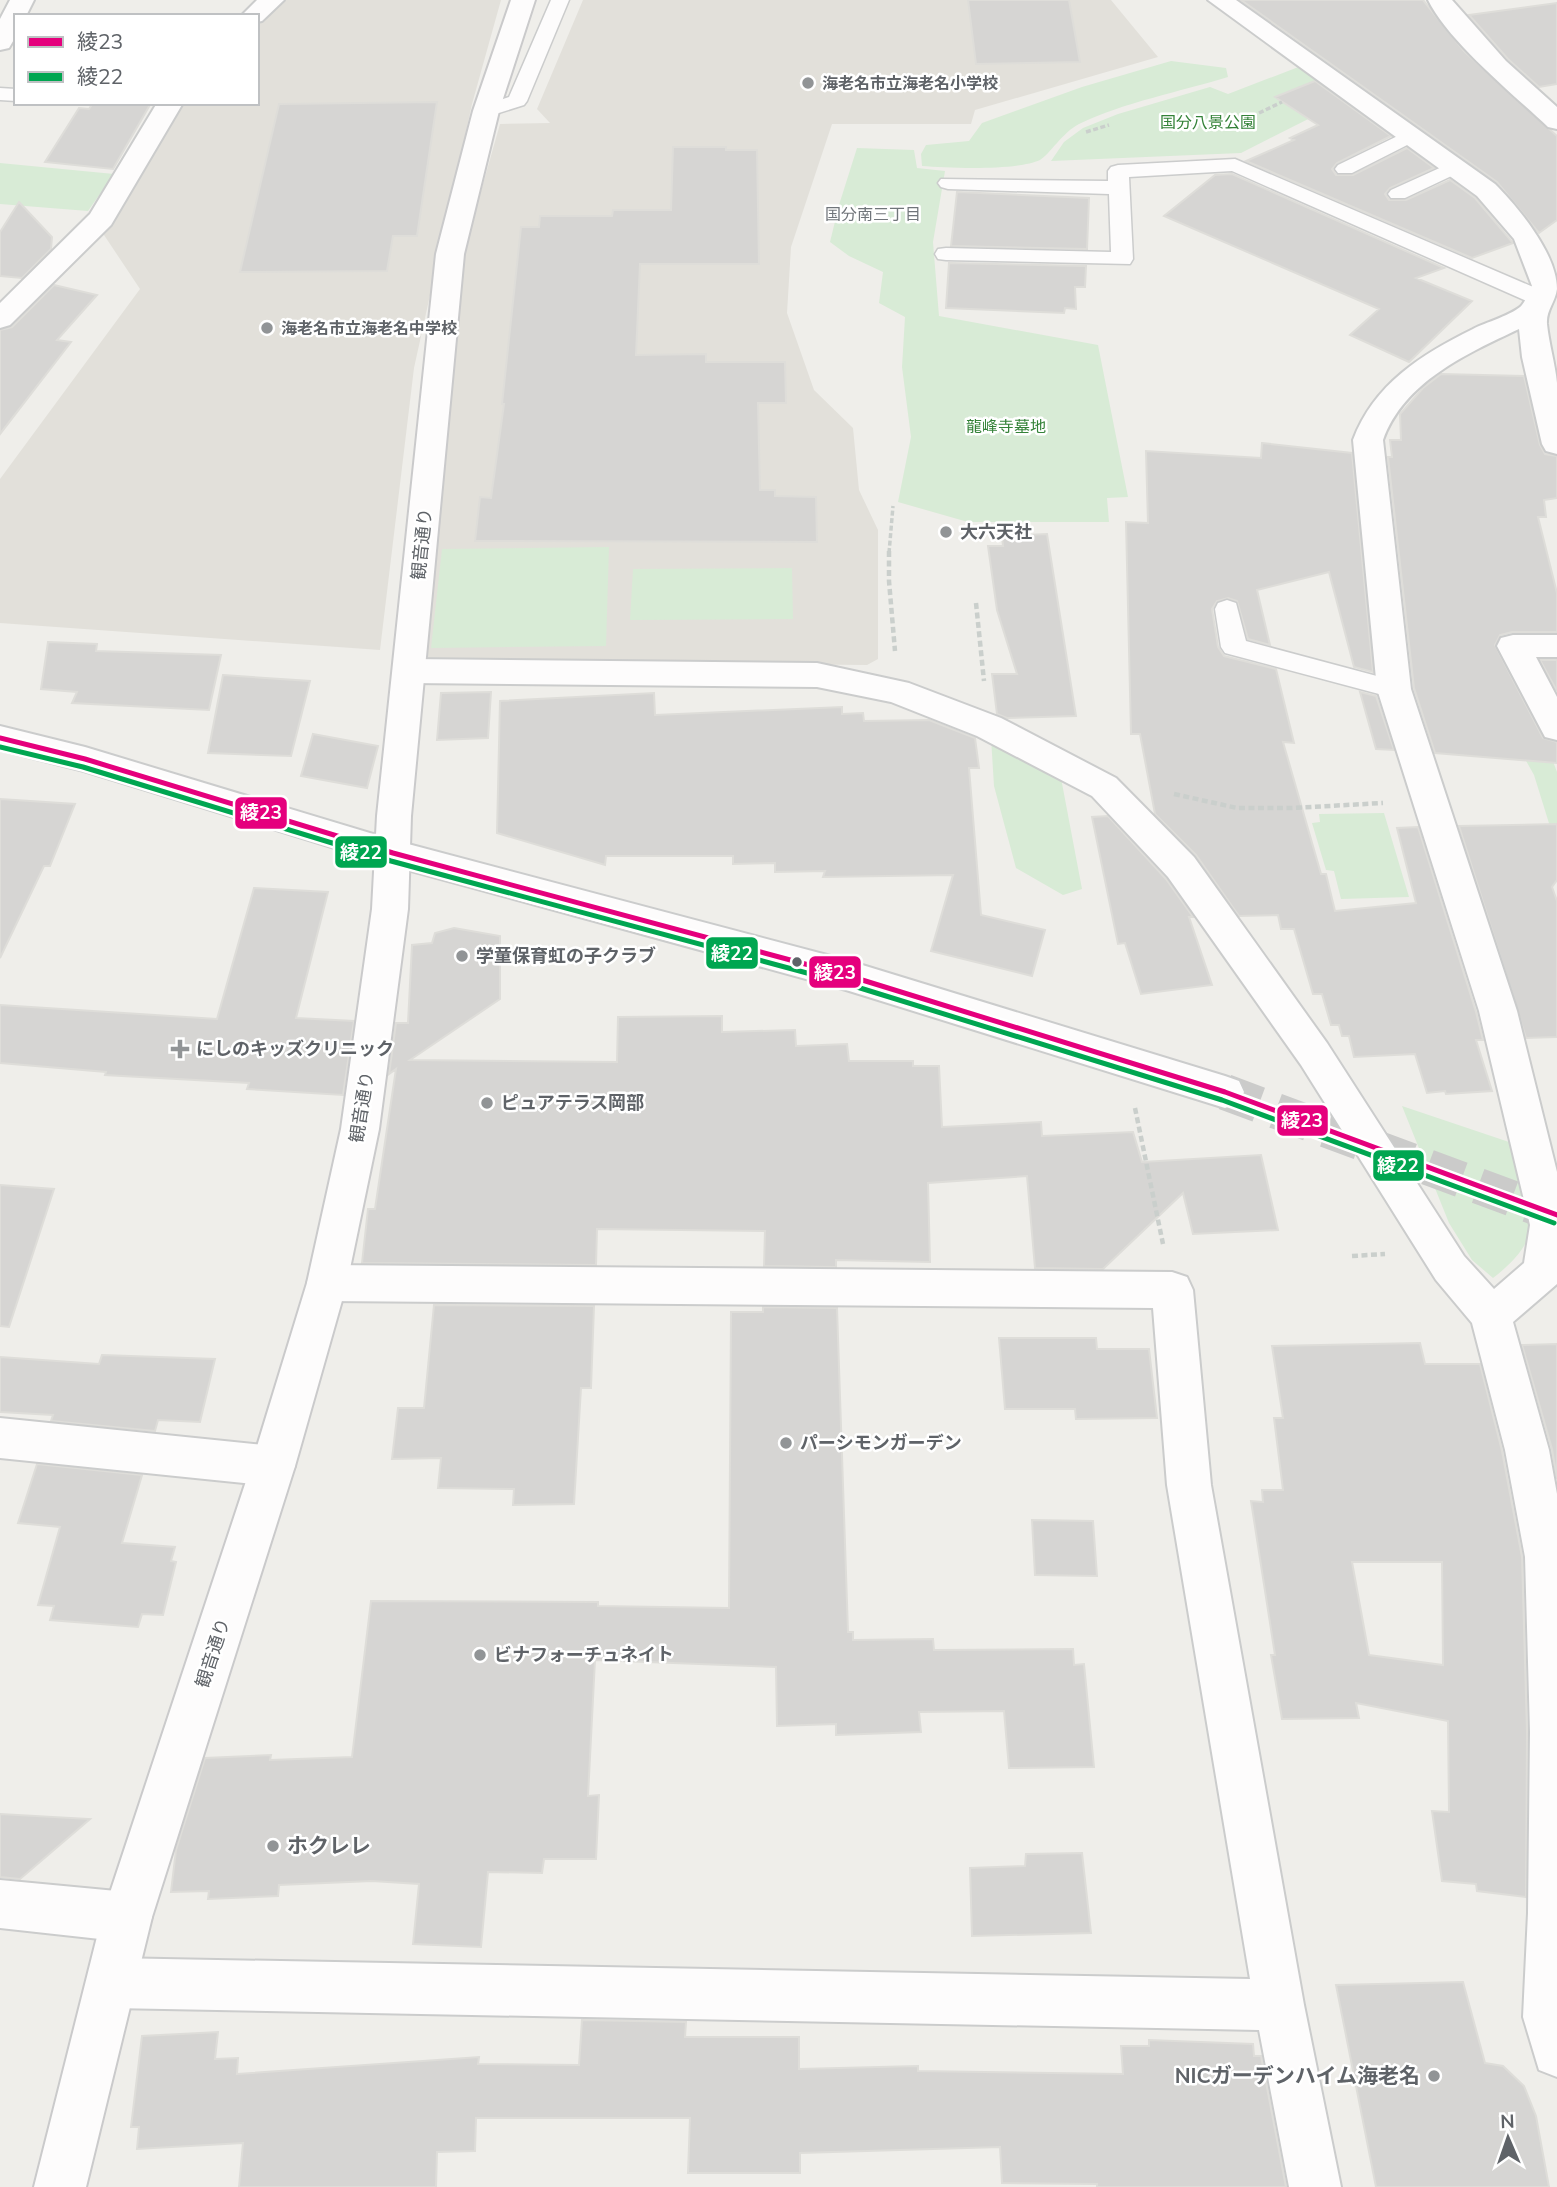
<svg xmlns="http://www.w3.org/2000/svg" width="1557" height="2187" font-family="Mulish,'Noto Sans JP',sans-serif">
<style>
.education{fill:#e2e0da}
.green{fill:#d8ebd6}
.building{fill:#d6d5d3;stroke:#deddd9;stroke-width:2;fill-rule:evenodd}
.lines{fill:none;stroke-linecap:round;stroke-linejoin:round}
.tertiary-tunnel{stroke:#cbcbca;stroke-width:36;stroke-dasharray:36 18;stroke-linecap:butt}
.service-casing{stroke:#cbcccc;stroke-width:3}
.minor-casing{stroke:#cbcccc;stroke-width:4}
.tertiary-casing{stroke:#cbcccc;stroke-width:4}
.secondary-casing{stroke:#cacacb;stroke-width:4}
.path-far1{stroke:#cacfcc;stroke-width:3.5;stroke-dasharray:5 2.5;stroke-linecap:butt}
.path{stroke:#cacfcc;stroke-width:4.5;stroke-dasharray:6 3.5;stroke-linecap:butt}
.service{fill:#fdfcfc;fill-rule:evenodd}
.minor{fill:#fdfcfc;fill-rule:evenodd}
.tertiary{fill:#fdfcfc;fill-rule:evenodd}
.secondary{fill:#fdfcfc;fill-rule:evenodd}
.bus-1-casing{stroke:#fff;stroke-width:10}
.bus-2-casing{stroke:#fff;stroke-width:10}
.bus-1{stroke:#e5007d;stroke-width:5}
.bus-2{stroke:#00a651;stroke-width:5}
.poi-dot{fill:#919496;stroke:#fff;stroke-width:2.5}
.bus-dot{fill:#5f6368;stroke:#fff;stroke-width:2.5}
.labels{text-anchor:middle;stroke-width:5;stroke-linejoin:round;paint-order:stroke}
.far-poi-label{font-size:16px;font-weight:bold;fill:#5f6368;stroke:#fff;text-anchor:start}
.far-park-label{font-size:16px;fill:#348238;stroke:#fff}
.far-neighbourhood-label{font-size:16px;fill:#70757a;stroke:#fff}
.poi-label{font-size:18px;font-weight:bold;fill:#5f6368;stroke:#fff;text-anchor:start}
.street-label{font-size:18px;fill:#5f6368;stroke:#fff}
.near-poi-label{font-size:21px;font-weight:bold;fill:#5f6368;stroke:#fff;text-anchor:start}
.line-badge{stroke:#fff;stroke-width:2.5}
.badge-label{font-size:19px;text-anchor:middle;font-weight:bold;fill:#fff}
</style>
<rect width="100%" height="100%" fill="#efeeea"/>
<path class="education" d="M279,0h222l-29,104 -58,264 -34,282 -380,-27v-144l140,-190 -40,-60 78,-126h79v-81z
M583,0h528l47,57 -183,53 -4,14h-139l-41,123 -4,66 27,77 39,38 6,62 19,40v129l-11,6 -450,-4 45,-403 38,-134 50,-1 -13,-14z"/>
<path class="green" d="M1171,61l55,7 2,9c-49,15 -103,25 -149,47 -16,8 -30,31 -39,36 -24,11 -91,8 -118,6l-1,-12 5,-9 43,-4 13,-18 100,-36z
M1301,66l47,33 -107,54 -190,8 13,-19 19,-14 35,-14 92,-27 18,7z
M857,148l57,2 3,18 28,3 -12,71 6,74 159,29 30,152 -21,1 2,24h-141l-70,-20 13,-65 -9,-70 3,-50 -26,-14 4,-31 -34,-16 -19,-14 9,-37z
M0,163l114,11 -26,37 -88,-7z
M609,547l-3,99 -175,2 11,-99z
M792,568l1,51 -163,1 3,-51z
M991,738l70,40 21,111 -19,6 -47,-27 -22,-82z
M1520,750l31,6 6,16v77l-23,-74z
M1384,813l25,84 -68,2 -7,-28 -8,-1 -14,-47 8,-1 -1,-8z
M1402,1106l107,36c10,28 27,65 19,95 -5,16 -22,31 -35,41l-21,-18 -23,-37z"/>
<path class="building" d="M968,0h101l11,62 -104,2z
M1241,0h182l41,51 93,85v84l-18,13 -42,-51z
M1557,3v81l-18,3 -31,-28 -39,-44z
M1315,81l76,55 -54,27 -5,6 4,6h17l54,-27 27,20 -44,20 -5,6 4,6h17l44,-20 25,18 38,45 -41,15 -226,-97 48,-21 -4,-2 28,-13 -43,-28z
M437,102l-20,134h-24l-6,35 -147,1 39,-168z
M93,103h58l-38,66 -68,-7 34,-54 10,1z
M673,147h53v3h31l2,114h-119l-4,91 70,-1v8h79l1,41h-28l2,87h15v6l41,1 1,45 -342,-1 5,-44 11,1 13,-94h-2l19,-177h18l1,-11h72l1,-6h58z
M1232,174l212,94 -28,10 56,23 -63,61 -59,-27 29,-26 -215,-93 51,-41z
M957,192l132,6 -2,51 -136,-3z
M19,202l33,35 -1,12 -29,29 -22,-2v-44z
M949,263l137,3 -1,21h-10l1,22 -11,-1 -1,5 -118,-5z
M54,285l43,10 -40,45 14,2 -71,92v-104l12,-3z
M1441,374l83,2 16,69 5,9 12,2v42l-13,2 2,17h-8l19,76v39h-45l-12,3 -5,10 48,93 14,4v21l-122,-10 -21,-65 -26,-231h4l-2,-17h11l-1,-26 23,-26z
M1262,443l90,10 21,219 -19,-5 -25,-95 -72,18 13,55 -22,-6 -11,-38 -9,-3 -11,3 -5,8 6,38 6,9 52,13 18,74 -11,-1 38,132h5l9,37 81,-8 -19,-75 21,-1 58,185 7,28h-7l16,51 -46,3 -1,-3 -18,2 -12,-39 -61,3 -5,-21h-7l-3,-11h-8l-9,-31h-9l-19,-65h-13l-3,-14 -39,1 -43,-61 -41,-41 -15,-80h-9l-5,-212 22,1 -2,-72 115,7z
M1047,534l29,182 -69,2 -10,-4 -5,-40h25l-20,-64 -9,-64h15l-1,-10z
M48,642l49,2 -1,7 125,4 -12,55 -137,-7 5,-11 -36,-3z
M1540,660h17v31z
M223,675l87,6 -19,75 -83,-3z
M491,692l-3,46 -51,2 4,-47z
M1360,692l16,4 18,54 -18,-1z
M654,693l1,22 187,-8v7l21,-1 1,8 65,-1 46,18 4,30h-10l12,147 64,15 -13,46 -101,-25 22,-76 -130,2 2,-6 -50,1v-9l-42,1v-8h-127l-1,9 -108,-32 3,-132z
M313,734l65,12 -11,42 -66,-12z
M0,799l75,5 -25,62h-6l-44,92z
M1108,816l58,63 27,38h-4l23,68 -71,9 -16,-51 -7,1 -26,-127z
M1557,824v56l-5,7 5,14v136l-31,1 -67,-212z
M254,888l74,4 -32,126 58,3 -11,74 -96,-6 2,-6 -144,-8 1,-3 -106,-9v-58l217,14z
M454,928l46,8v63l-90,61 207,2 1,-45 104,-1v16l73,-2 1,16 51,-2 2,17h64v5h26l3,61 99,-5 1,14 91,-4 9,30 119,-7 17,75 -85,4 -10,-41 -80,76 -68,-1 -8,-92 -99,7 2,79 -94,-2v7l-72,-1 1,-35 -168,-2 -1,36 -234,-2 6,-54h7l21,-140 -7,5 7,-51h12l4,-78 20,-2 3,-10z
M0,1185l54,4 -45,138 -9,-1z
M434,1305l160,1 -3,82h-10l-7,116 -61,1 1,-16 -76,-1 3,-30 -49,1 6,-51h26z
M763,1307l74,1 11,324h5v8l80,-1 1,11 139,-1 1,16 10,-1 10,103 -85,1 -5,-57 -85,1 2,20 -85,3v-11l-59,2 -1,-59 -181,-7 -7,136 11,-1 -3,64h-52l-2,14 -54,-1 -7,75 -68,-3 6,-60 -47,-3 -93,4 -1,11 -70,3 1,-8 -38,1 5,-42 29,-92 66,-3 -1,5 82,-3 19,-156 227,1v4l131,2 2,-296h32z
M999,1338h97l1,11h52l8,69 -81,1 -1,-10h-70z
M1420,1343l5,21h55l22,87 20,106 5,175 -1,165 -49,-6 -1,-7 -34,-3 -10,-70 17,1 -1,-91 -92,-18 3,15 -77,1 -11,-64h4l-24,-154 12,1 -1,-12h21l-9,-72h9l-11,-72zM1352,1562h90l1,103 -74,-10z
M1557,1344v135l-5,-30 -30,-104z
M102,1355l113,4 -15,63 -42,-2 -3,11 -104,-10 2,-6 -53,-3v-55l99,7z
M37,1464l105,11 -20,68 53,4 -4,14 5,1 -13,53 -21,-1 -4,13 -88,-7 4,-14 -16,-1 22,-78 -42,-4z
M1032,1520l61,1 4,55 -62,-1z
M0,1814l90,5 -70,60 -20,-2z
M1082,1853l9,80 -119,3 -2,-68 55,-2 1,-12z
M1463,1982l22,81 18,3 21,20 12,30 13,71h-173l-40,-202z
M582,2020l104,2 -1,15h114v32l119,-3v5l205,3 -2,-28h28v-6l104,4 1,12h7l25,131h-189v-3l-95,-1 -2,-36 -200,6v20h-112l2,-55h-214l-1,33 -38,1 -1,35h-197l4,-44 -106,6 2,-22h-8l11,-91 76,-4 -3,27 23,-1 -1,16 242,-17 -1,7 101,1z"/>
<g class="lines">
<path class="tertiary-tunnel" d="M1225,1092l332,123"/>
<g class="service-casing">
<path id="service" d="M551,0h18l-42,101 -3,4 -38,12 -7,-2 -3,-4 3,-4 30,-10z
M0,88l16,1v12l-16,-1z
M1412,129l7,2 3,4 -3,4 -67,34h-14l-3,-4 3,-4z
M1235,159l312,134 3,5 -3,5h-16l-299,-132 -103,6 4,82 -3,5 -184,-4 -8,-1 -3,-5 3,-5 8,-1 165,4 -2,-58 -161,-5 -7,-2 -3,-4 3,-4 167,2v-10l3,-4 7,-2z
M1455,161l7,2 3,4 -3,4 -57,27h-14l-3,-4 3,-4z
M1227,600l9,3 10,38 157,42 4,6 -4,6 -9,3 -169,-45 -4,-6 -6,-38 3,-6z"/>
</g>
<g class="minor-casing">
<path id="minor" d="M257,0h27l-22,21 -5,1v-6h-16z
M1208,0h28l259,184c23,23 62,70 62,105 -2,14 -11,21 -10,35 2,20 8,39 10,59 0,23 0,48 0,71l-11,-3 -4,-7 -20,-87 -3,-28c-53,25 -115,53 -136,111l28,249 106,322 40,161v112l-44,38 36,128 8,44v583l-18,-7 -16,-53 5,-104 2,-181 -5,-175 -20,-107 -33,-127 -36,-43 -135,-215 -133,-188 -76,-81 -115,-60 -86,-34 -74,-15 -407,-4 -12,-4 -5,-8 5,-8 12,-4 407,4 92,20 92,35 115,60 78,79 133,186 137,213 30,33 30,-26 6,-38 -51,-214 -102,-322 -24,-249c21,-56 69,-86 120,-111 11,-6 42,-15 49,-24 4,-5 7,-13 10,-19l-18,-47 -37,-43z
M1428,0h24l54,61 51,46v22l-9,-2c-35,-33 -100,-86 -120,-127z
M157,103h26l-72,122 -101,100 -10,3v-25l90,-89z
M1513,635h44v22h-21l21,40v43l-12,-3 -48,-91 4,-8z
M327,1265l845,7 15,5 6,13 18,195 93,520 37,182h-52l-30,-157 -1147,-22 -18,-7 -7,-18 7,-18 18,-7 1138,21 -83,-494 -14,-177 -826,-7 -14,-5 -6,-13 6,-13z
M0,1418l273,28 15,6 7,14 -7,14 -15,6 -273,-28z
M0,1880l127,12 17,8 8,17 -8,17 -17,8 -127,-14z"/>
</g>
<g class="tertiary-casing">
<path id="tertiary" d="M10,0h24l-8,16h-10v20l-7,12 -9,2v-31z
M0,726l85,21 308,93 453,120 379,116 14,5 5,11 -5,11 -14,5 -379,-118 -453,-124 -309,-95 -84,-21z"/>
</g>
<g class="secondary-casing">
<path id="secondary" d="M511,0h24l-36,111 -35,143 -53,562 -3,93 -29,220 -32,154 -52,183 -143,451 -66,270h-52l68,-270 149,-451 56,-183 34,-154 31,-220 5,-93 59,-562 37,-143z"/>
</g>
<path class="path-far1" d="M1259,113l23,-11
M1086,132l23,-7
M889,553l4,-47"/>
<path class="path" d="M889,551v30l6,70
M976,603l8,78
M1174,794l63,14h55l91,-5
M1135,1108l28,136
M1352,1256l33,-2"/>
<use href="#service" class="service"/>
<use href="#minor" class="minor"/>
<use href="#tertiary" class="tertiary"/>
<use href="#secondary" class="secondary"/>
<g class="bus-1-casing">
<path id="bus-1" d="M0,738l85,21 308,94 453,122 379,117 332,123"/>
</g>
<g class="bus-2-casing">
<path id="bus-2" d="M0,747l83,20 308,94 453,122 378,117 332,123"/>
</g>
<use href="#bus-1" class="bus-1"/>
<use href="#bus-2" class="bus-2"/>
</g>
<g class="poi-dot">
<circle cx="808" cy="83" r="7"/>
<circle cx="267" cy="328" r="7"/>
<circle cx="946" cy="532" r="7"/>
<circle cx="462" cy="956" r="7"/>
<path d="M176.5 1038.5h7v7h7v7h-7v7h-7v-7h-7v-7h7z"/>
<circle cx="487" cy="1103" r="7"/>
<circle cx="786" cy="1443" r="7"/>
<circle cx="480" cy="1655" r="7"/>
<circle cx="273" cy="1846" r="7"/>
<circle cx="1434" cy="2076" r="7"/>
</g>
<circle class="bus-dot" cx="797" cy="962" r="6"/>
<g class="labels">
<g class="far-poi-label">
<text x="822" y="89">海老名市立海老名小学校</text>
<text x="281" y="334">海老名市立海老名中学校</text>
</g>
<g class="far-park-label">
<text x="1208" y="128">国分八景公園</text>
<text x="1006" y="432">龍峰寺墓地</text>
</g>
<g class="far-neighbourhood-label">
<text x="873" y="220">国分南三丁目</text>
</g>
<g class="poi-label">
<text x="960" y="538">大六天社</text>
<text x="476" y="962">学童保育虹の子クラブ</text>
<text x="196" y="1055">にしのキッズクリニック</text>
<text x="501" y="1109">ピュアテラス岡部</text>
<text x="800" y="1449">パーシモンガーデン</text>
<text x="494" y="1661">ビナフォーチュネイト</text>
</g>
<g class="street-label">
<text transform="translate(422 544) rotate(-84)" y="6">観音通り</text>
<text transform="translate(362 1107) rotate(-81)" y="6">観音通り</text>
<text transform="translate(213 1653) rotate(-72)" y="6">観音通り</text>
</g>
<g class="near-poi-label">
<text x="287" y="1853">ホクレレ</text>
<text x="1420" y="2083" text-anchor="end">NICガーデンハイム海老名</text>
</g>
</g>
<g class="line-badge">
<rect x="234" y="796" width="54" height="34" rx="7" fill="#e5007d"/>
<rect x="334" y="835" width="54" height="34" rx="7" fill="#00a651"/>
<rect x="705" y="936" width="54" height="34" rx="7" fill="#00a651"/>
<rect x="808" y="955" width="54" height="34" rx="7" fill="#e5007d"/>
<rect x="1276" y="1104" width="53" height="33" rx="7" fill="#e5007d"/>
<rect x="1372" y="1149" width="53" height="33" rx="7" fill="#00a651"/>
</g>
<g class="badge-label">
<text x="261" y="819">綾23</text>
<text x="361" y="859">綾22</text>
<text x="732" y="960">綾22</text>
<text x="835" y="979">綾23</text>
<text x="1302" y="1127">綾23</text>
<text x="1398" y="1172">綾22</text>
</g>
<rect x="14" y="14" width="245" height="91" fill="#ffffff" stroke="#bfc1c3" stroke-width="2"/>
<rect x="28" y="37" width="35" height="10" fill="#e5007d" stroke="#bfc1c3" stroke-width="2"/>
<text x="77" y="49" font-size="21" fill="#5f6368">綾23</text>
<rect x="28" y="72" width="35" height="10" fill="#00a651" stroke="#bfc1c3" stroke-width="2"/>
<text x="77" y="84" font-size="21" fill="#5f6368">綾22</text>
<g transform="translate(1508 2138) rotate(358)" stroke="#ffffff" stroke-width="5" paint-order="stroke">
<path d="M0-5L12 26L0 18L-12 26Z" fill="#5f6368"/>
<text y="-10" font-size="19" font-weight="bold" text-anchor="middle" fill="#5f6368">N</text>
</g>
</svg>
